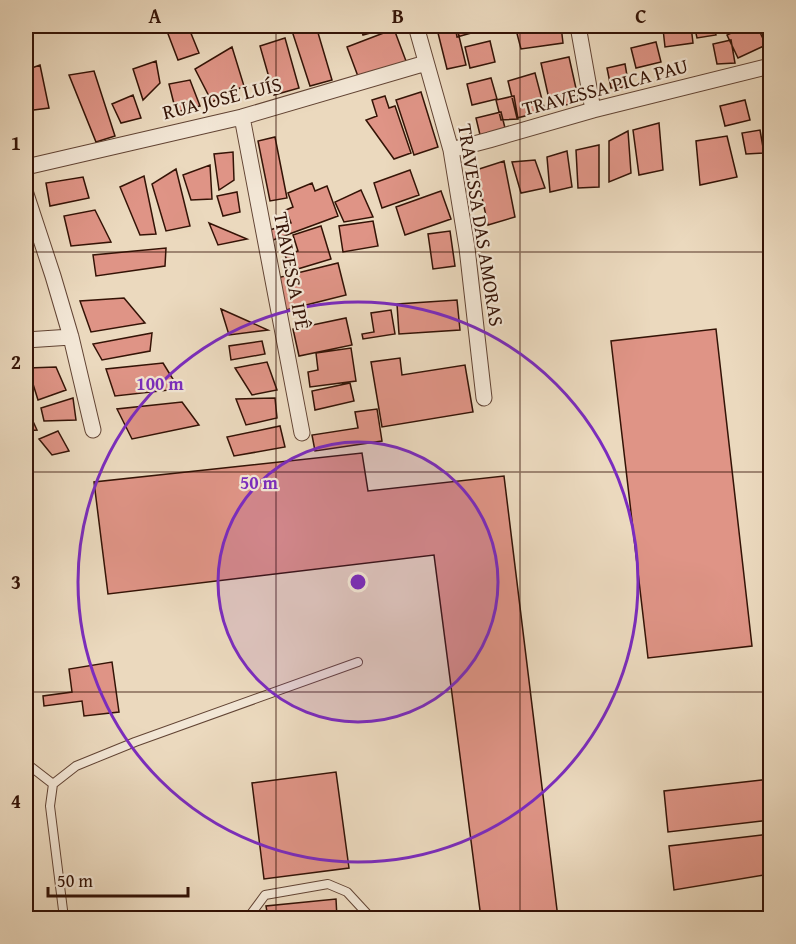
<svg xmlns="http://www.w3.org/2000/svg" width="796" height="944" font-family="'Gentium Book Plus',serif">
<style>
.building{fill:#df9486;stroke:#341306;stroke-width:1.5}
.lines{fill:none;stroke-linecap:round;stroke-linejoin:round}
.service-casing{stroke:#624434;stroke-width:10}
.minor-casing{stroke:#624434;stroke-width:17}
.service{stroke:#f2e6d5;stroke-width:8}
.minor{stroke:#f2e6d5;stroke-width:15}
.grid{fill:none;stroke:#341306;stroke-width:1.5;stroke-opacity:0.55}
.ring{fill:none;stroke:#7b2cbf;stroke-width:3}
.labels{text-anchor:middle;stroke-width:4.5;stroke-linejoin:round;paint-order:stroke}
.street-label{font-size:20px;fill:#341306;stroke:#f2e6d5}
.centre{fill:#7b2cbf;stroke:#f2e6d5;stroke-width:3}
.ring-label{font-size:18px;text-anchor:middle;font-weight:bold;fill:#7b2cbf;stroke:#f2e6d5;stroke-width:4.5;stroke-linejoin:round;paint-order:stroke}
.neatline{fill:none;stroke:#341306;stroke-width:2}
.grid-label{font-size:20px;text-anchor:middle;font-weight:bold;fill:#341306}
</style>
<rect width="100%" height="100%" fill="#ebd9be"/>
<filter id="stains"><feTurbulence type="fractalNoise" baseFrequency=".00333" numOctaves="4"/><feColorMatrix values="0 0 0 0 .2 0 0 0 0 .09 0 0 0 0 .02 0 0 0 .5 -.17"/></filter>
<radialGradient id="worn" r=".72"><stop offset=".6" stop-color="#630" stop-opacity="0"/><stop offset="1" stop-color="#630" stop-opacity=".3"/></radialGradient>
<path class="building" d="M165,26h23l11,27 -21,7z
M304,26h12l16,54 -22,6 -18,-55z
M360,26h27l1,2 -25,7z
M455,26h26l1,4 -25,7z
M515,26h46l2,17 -42,6z
M686,26h5l2,17 -28,4 -2,-18z
M714,26l2,9 -19,3 -2,-9z
M746,26h11l9,19 -28,13 -11,-23z
M457,28l9,37 -19,4 -9,-36z
M394,29l12,32 -47,18 -12,-32z
M285,38l14,50 -25,7 -14,-49z
M731,40l4,23 -18,1 -4,-20z
M490,41l5,21 -25,6 -5,-21z
M656,42l5,20 -25,6 -5,-20z
M232,47l12,39 -32,16 -17,-33z
M569,57l10,45 -28,6 -10,-45z
M156,61l4,22 -17,17 -10,-31z
M625,64l4,23 -18,1 -4,-20z
M40,65l9,43 -23,3v-41z
M94,71l21,65 -19,6 -27,-67z
M535,73l10,38 -28,7 -9,-37z
M491,78l6,21 -25,6 -5,-21z
M190,80l10,26 -24,6 -7,-28z
M421,92l17,55 -24,8 -18,-55z
M133,95l8,23 -20,5 -9,-19z
M385,96l4,12 6,-2 16,47 -17,6 -28,-39 11,-4 -5,-16z
M514,96l4,23 -17,1 -5,-20z
M745,100l5,20 -25,6 -5,-20z
M501,112l5,20 -25,7 -5,-21z
M659,123l4,47 -24,5 -6,-45z
M760,130l4,23 -18,1 -4,-21z
M628,131l3,42 -22,9v-41z
M727,136l10,41 -37,8 -4,-44z
M275,137l12,61 -17,3 -12,-60z
M599,145v42l-21,1 -2,-38z
M567,151l5,36 -22,5 -3,-35z
M233,152l1,28 -15,10 -5,-36z
M535,160l10,28 -24,5 -9,-31z
M504,161l11,56 -27,8 -12,-55z
M210,165l2,34 -21,1 -8,-25z
M176,169l14,57 -24,5 -14,-47z
M410,170l9,25 -37,13 -8,-25z
M144,176l12,58 -16,1 -20,-48z
M83,177l6,21 -39,8 -4,-23z
M312,183l3,8 12,-5 11,30 -65,24 -6,-9 24,-8 -5,-13 7,-3 -5,-14z
M361,190l12,27 -29,5 -9,-20z
M441,191l10,28 -46,16 -9,-28z
M237,192l3,20 -17,4 -6,-20z
M95,210l16,32 -40,4 -7,-30z
M373,221l5,25 -35,6 -4,-26z
M209,223l38,16 -29,6z
M321,226l10,33 -40,12 -6,-16 13,-4 -5,-16z
M450,231l5,35 -22,3 -5,-35z
M166,248l-1,18 -69,10 -3,-21z
M338,263l8,32 -60,15 -9,-32z
M124,298l21,25 -54,9 -11,-31z
M457,300l3,30 -61,4 -2,-30z
M221,309l47,21 -39,5z
M391,310l4,24 -32,5 -1,-5 12,-2 -3,-19z
M346,318l6,27 -53,11 -6,-27z
M716,329l36,317 -104,12 -37,-317z
M152,333l-2,18 -48,9 -9,-16z
M262,341l3,13 -34,6 -2,-14z
M351,348l5,33 -46,6 -2,-15 10,-2 -2,-17z
M400,358l2,17 63,-10 8,47 -91,15 -11,-65z
M267,362l10,28 -25,5 -17,-27z
M163,363l16,26 -64,7 -9,-27z
M56,367l10,23 -28,10 -10,-32z
M350,383l4,18 -39,9 -3,-19z
M73,398l3,22 -32,1 -3,-13z
M275,398l2,20 -31,7 -10,-26z
M182,402l17,23 -67,14 -15,-30z
M26,406l11,24 -11,1z
M377,409l5,32 -67,10 -3,-16 46,-7 -3,-16z
M280,426l5,21 -51,9 -7,-19z
M58,431l11,20 -17,4 -13,-16z
M362,453l6,38 136,-15 54,442h-77l-47,-363 -326,39 -14,-112z
M112,662l7,50 -35,4 -2,-15 -38,5 -1,-10 29,-4 -3,-23z
M336,772l13,96 -85,11 -12,-96z
M770,779v41l-102,12 -4,-41z
M770,834v40l-96,16 -5,-44z
M336,899l1,19h-69l-2,-12z"/>
<g class="lines">
<g class="service-casing">
<path id="service" d="M26,763l27,21
M64,918l-14,-112 3,-22 23,-18 59,-24 223,-80
M248,918l17,-23 63,-11 19,8 24,26"/>
</g>
<g class="minor-casing">
<path id="minor" d="M416,26l35,124 16,98 17,150
M578,26l15,84
M242,117l60,316
M451,150l38,-10 104,-30 177,-44
M26,167l216,-50 184,-54
M26,194l27,82 18,61 22,93
M26,340l45,-3"/>
</g>
<use href="#service" class="service"/>
<use href="#minor" class="minor"/>
</g>
<path class="grid" d="M276,26v892M520,26v892M26,252h744M26,472h744M26,692h744"/>
<circle cx="358" cy="582" r="140" fill="#7b2cbf" fill-opacity=".12"/>
<g class="ring">
<circle cx="358" cy="582" r="140"/>
<circle cx="358" cy="582" r="280"/>
</g>
<g class="labels">
<g class="street-label">
<text transform="translate(605 87) rotate(-15)" y="7">TRAVESSA PICA PAU</text>
<text transform="translate(222 98) rotate(-14)" y="7">RUA JOSÉ LUÍS</text>
<text transform="translate(481 225) rotate(81)" y="7">TRAVESSA DAS AMORAS</text>
<text transform="translate(292 271) rotate(79)" y="7">TRAVESSA IPÊ</text>
</g>
</g>
<circle cx="358" cy="582" r="9" class="centre"/>
<g class="ring-label">
<text x="160" y="390">100 m</text>
<text x="259" y="489">50 m</text>
</g>
<rect width="796" height="944" fill="none" stroke="#ebd9be" stroke-width="66"/>
<path d="M48 887v9h140v-9" fill="none" stroke="#341306" stroke-width="3"/>
<text x="57" y="887" font-size="18" fill="#341306" stroke="#f2e6d5" stroke-width="4.5" paint-order="stroke">50 m</text>
<rect x="33" y="33" width="730" height="878" class="neatline"/>
<g class="grid-label">
<text x="155" y="23">A</text>
<text x="398" y="23">B</text>
<text x="641" y="23">C</text>
<text x="16" y="150">1</text>
<text x="16" y="369">2</text>
<text x="16" y="589">3</text>
<text x="16" y="808">4</text>
</g>
<rect width="100%" height="100%" filter="url(#stains)"/>
<rect width="100%" height="100%" fill="url(#worn)"/>
</svg>
